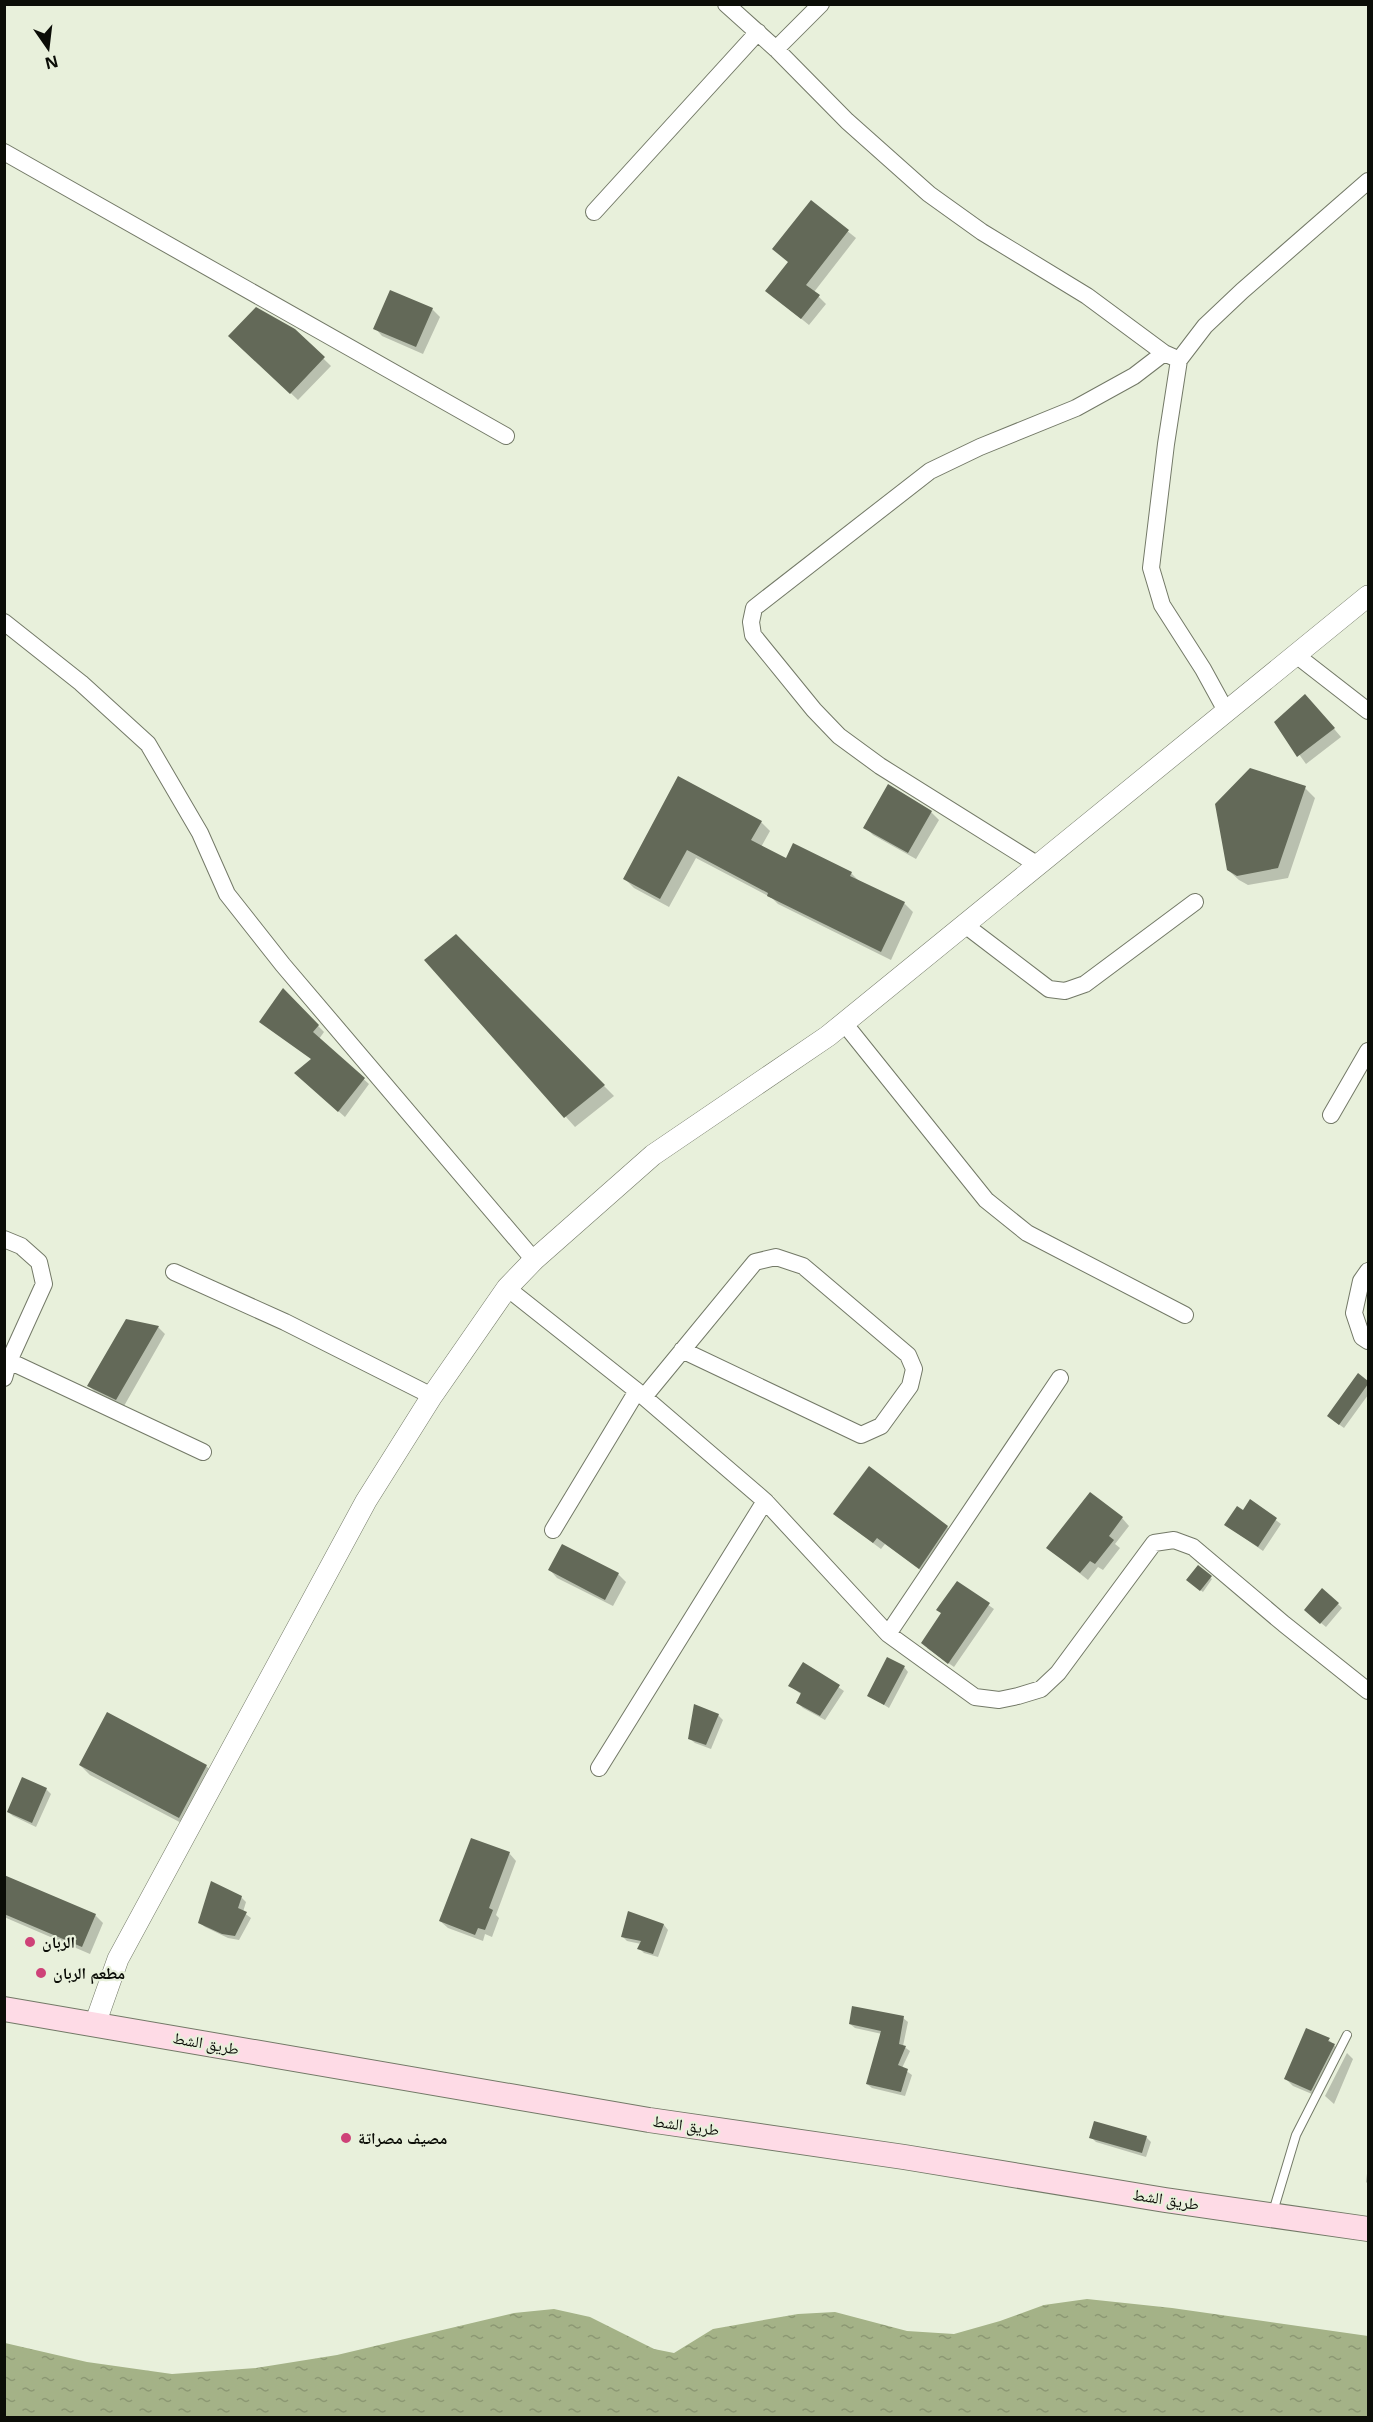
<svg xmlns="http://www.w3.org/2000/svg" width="1373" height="2422" font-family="'Open Sans','Noto Naskh Arabic',sans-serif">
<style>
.water{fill:url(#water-ripples)}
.shadow{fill:#0003}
.building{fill:#636958}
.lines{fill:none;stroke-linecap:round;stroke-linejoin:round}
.service-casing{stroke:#737967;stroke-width:10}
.minor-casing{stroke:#737967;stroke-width:18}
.tertiary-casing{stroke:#737967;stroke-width:22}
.secondary-casing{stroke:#737967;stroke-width:26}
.service{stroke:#fff;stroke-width:8}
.minor{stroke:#fff;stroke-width:16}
.tertiary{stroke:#fff;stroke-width:21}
.secondary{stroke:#fedbe6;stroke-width:24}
.poi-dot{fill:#ce4278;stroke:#e8f0db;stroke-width:2}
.labels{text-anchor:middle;stroke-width:4.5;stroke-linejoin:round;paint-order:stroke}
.poi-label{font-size:16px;font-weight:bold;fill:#0b0d07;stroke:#e8f0db;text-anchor:start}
.street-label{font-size:16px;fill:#0b0d07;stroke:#e8f0db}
</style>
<defs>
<pattern id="water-ripples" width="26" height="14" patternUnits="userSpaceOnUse" patternTransform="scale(1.5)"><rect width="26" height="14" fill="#a4b287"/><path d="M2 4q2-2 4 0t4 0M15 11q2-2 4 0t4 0" fill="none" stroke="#8c9873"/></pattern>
</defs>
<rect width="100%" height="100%" fill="#e8f0db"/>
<path class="water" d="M1087,2299l85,9 196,28v81h-1363v-74l82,19 85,12 84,-6 81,-13 177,-42 40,-4 36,8 64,32 20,4 39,-24 85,-15 37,-2 72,19 47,3 46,-13 44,-16z"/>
<path class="shadow" d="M811,202l45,36 -42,54 12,12 -17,21 -42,-34 22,-29z
M432,309l8,8 -17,37 -41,-18 -7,-8z
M294,330l37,36 -33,34 -67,-64z
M1312,703l29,34 -35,27 -30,-42z
M679,778l82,44 9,9 -9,16 26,13 64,13 9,9 44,21 9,9 -22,48 -113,-56 -6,-6 -76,-40 -27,49 -35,-19 -9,-9z
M1305,788l10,10 -27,80 -40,7 -9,-5 -11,-10z
M931,812l8,8 -23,39 -43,-24 -8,-8z
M455,936l159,160 -39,31 -149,-167z
M284,991l40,41 -5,7 50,45 -24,33 -43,-38 10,-19z
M158,1327l7,7 -41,72 -28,-13 -7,-7z
M1358,1375l10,8v12l-24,33 -11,-8z
M1250,1501l31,23 -18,27 -37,-26 17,-13z
M1122,1518l7,8 -14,18 5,4 -17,22 -5,-3 -10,13 -40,-32z
M843,1521l104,6 8,7 -28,41 -42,-31 -4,5z
M563,1546l55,28 8,8 -13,24 -56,-28 -7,-8z
M1198,1567l14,12 -9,13 -15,-12z
M957,1583l37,26 -40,58 -27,-19z
M1338,1604l4,4 -16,19 -16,-13z
M804,1664l40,27 -19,29 -22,-12 -5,-5 4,-8 -12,-9z
M904,1667l4,5 -19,36 -21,-13z
M718,1715l5,5 -12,29 -16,-6 -5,-4z
M80,1765l126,1 11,10 -28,51 -99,-52z
M46,1789l5,5 -15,33 -23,-11 -5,-4z
M509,1853l7,8 -20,54 3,3 -7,19 -7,-3 -2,7 -35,-13 -8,-7z
M5,1876l90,39 8,8 -13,31 -86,-37z
M241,1897l5,5 -3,10 8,6 -12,22 -11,-2 -23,-11 -5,-4z
M629,1912l35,13 4,5 -10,27 -14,-4 -5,-5 2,-4 -14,-3 -5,-5z
M903,2018l5,4 -5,24 7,5 -8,17 10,7 -7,21 -33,-8 -5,-4 15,-50 -27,-6 -5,-4z
M1307,2030l22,10 13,13 -23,44 -26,-11 -7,-7z
M1347,2053l6,6 -19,45 -9,-8z
M1091,2137h55l5,5 -5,15 -50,-15z
M1368,2165v19l-2,-2z"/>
<path class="building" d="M811,200l38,30 -43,55 14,10 -19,24 -36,-28 23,-29 -16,-13z
M390,290l43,18 -17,39 -43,-18z
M256,307l39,22 30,28 -35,37 -62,-58z
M1305,694l30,34 -38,29 -23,-35z
M1250,768l56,18 -28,82 -41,8 -10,-6 -12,-66z
M678,776l84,45 -11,19 35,18 7,-15 59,29 -2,4 55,26 -24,50 -114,-56 1,-3 -81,-43 -27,49 -37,-20z
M888,784l44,27 -24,42 -45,-25z
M456,934l149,151 -41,33 -140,-158z
M283,988l36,37 -6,7 52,46 -27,34 -44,-39 17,-14 -52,-37z
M126,1319l33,7 -43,74 -29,-14z
M1358,1373l10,8v3l-29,41 -12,-9z
M869,1466l79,60 -29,43 -42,-31 -4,5 -40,-29z
M1090,1492l33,25 -14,19 5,4 -19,24 -5,-3 -10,12 -34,-25z
M1250,1499l27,19 -19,29 -34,-22 13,-19 6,4z
M562,1544l57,29 -14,27 -57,-30z
M1198,1565l14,11 -12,15 -14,-11z
M957,1581l33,22 -42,61 -27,-21 20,-30 -5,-3z
M1322,1588l17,15 -19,21 -16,-14z
M887,1657l18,9 -21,39 -17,-9z
M803,1662l37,23 -20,31 -24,-13 5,-10 -13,-7z
M694,1704l25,10 -13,31 -18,-6z
M107,1712l100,53 -28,53 -100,-53z
M22,1777l25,11 -15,35 -25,-11z
M471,1838l39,14 -21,56 4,2 -8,20 -7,-2 -3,7 -36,-14z
M4,1875l92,39 -14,33 -78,-33z
M211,1881l31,15 -4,12 9,4 -12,24 -13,-2 -24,-11z
M628,1911l36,13 -11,30 -16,-5 4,-8 -20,-4z
M852,2006l52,10 -5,28 7,2 -8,19 10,4 -7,23 -35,-8 15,-53 -32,-7z
M1306,2028l24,10 -2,3 7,3 -24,47 -27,-12z
M1094,2121l53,15 -5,17 -53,-15z"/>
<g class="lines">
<g class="service-casing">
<path id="service" d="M1272,2215l24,-80 51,-100"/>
</g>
<g class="minor-casing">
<path id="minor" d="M726,4l50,45 71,72 82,73 53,38 105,64 77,57 9,4
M776,49l45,-45
M4,152l502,284
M594,212l164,-180
M4,622l77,61 67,61 52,89 27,61 56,71 251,295
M1296,655l72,56
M1226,711l-23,-42 -41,-64 -11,-37 15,-124 13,-84 26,-34 37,-35 126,-110
M1038,865l-158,-99 -41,-30 -25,-26 -61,-75 -2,-13 3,-14 176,-137 50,-24 96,-39 58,-32 30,-23
M965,925l84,64 16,2 20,-7 110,-82
M844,1023l142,177 41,33 158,82
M1331,1115l37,-64
M4,1239l17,7 18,16 5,22 -35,77 -5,17
M1368,1271l-7,10 -7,32 8,24 6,4
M174,1272l111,50 147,74
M507,1288l130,103 128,110 123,133 87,63 24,3 19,-4 23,-7 17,-16 96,-130 20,-3 19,7 91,77 84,67
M9,1361l194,91
M644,1397l111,-135 21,-5 27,9 105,89 6,14 -4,17 -29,40 -20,9 -179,-85
M553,1530l84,-139
M888,1634l172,-256
M599,1768l166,-267"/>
</g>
<g class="tertiary-casing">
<path id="tertiary" d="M95,2024l23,-65 248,-458 66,-105 75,-108 27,-28 119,-105 175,-119 540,-440"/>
</g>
<g class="secondary-casing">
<path id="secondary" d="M4,2009l645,111 255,37 261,43 203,29"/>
</g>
<use href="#service" class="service"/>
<use href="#minor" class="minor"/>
<use href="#tertiary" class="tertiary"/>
<use href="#secondary" class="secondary"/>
</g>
<g class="poi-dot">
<circle cx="30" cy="1942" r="6"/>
<circle cx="41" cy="1973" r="6"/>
<circle cx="346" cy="2138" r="6"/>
</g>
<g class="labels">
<g class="poi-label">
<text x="42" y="1948">الربان</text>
<text x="53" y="1979">مطعم الربان</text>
<text x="358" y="2144">مصيف مصراتة</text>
</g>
<g class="street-label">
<text transform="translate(206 2043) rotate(10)" y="6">طريق الشط</text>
<text transform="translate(686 2125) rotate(8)" y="6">طريق الشط</text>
<text transform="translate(1166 2199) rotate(9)" y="6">طريق الشط</text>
</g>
</g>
<rect width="1373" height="2422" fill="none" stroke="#0b0d07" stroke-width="12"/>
<g transform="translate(48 48) rotate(166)" stroke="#e8f0db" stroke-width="4.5" paint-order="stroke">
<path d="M0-4.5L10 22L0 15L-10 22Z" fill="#0b0d07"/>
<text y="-9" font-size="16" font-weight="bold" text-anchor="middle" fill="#0b0d07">N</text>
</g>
</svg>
